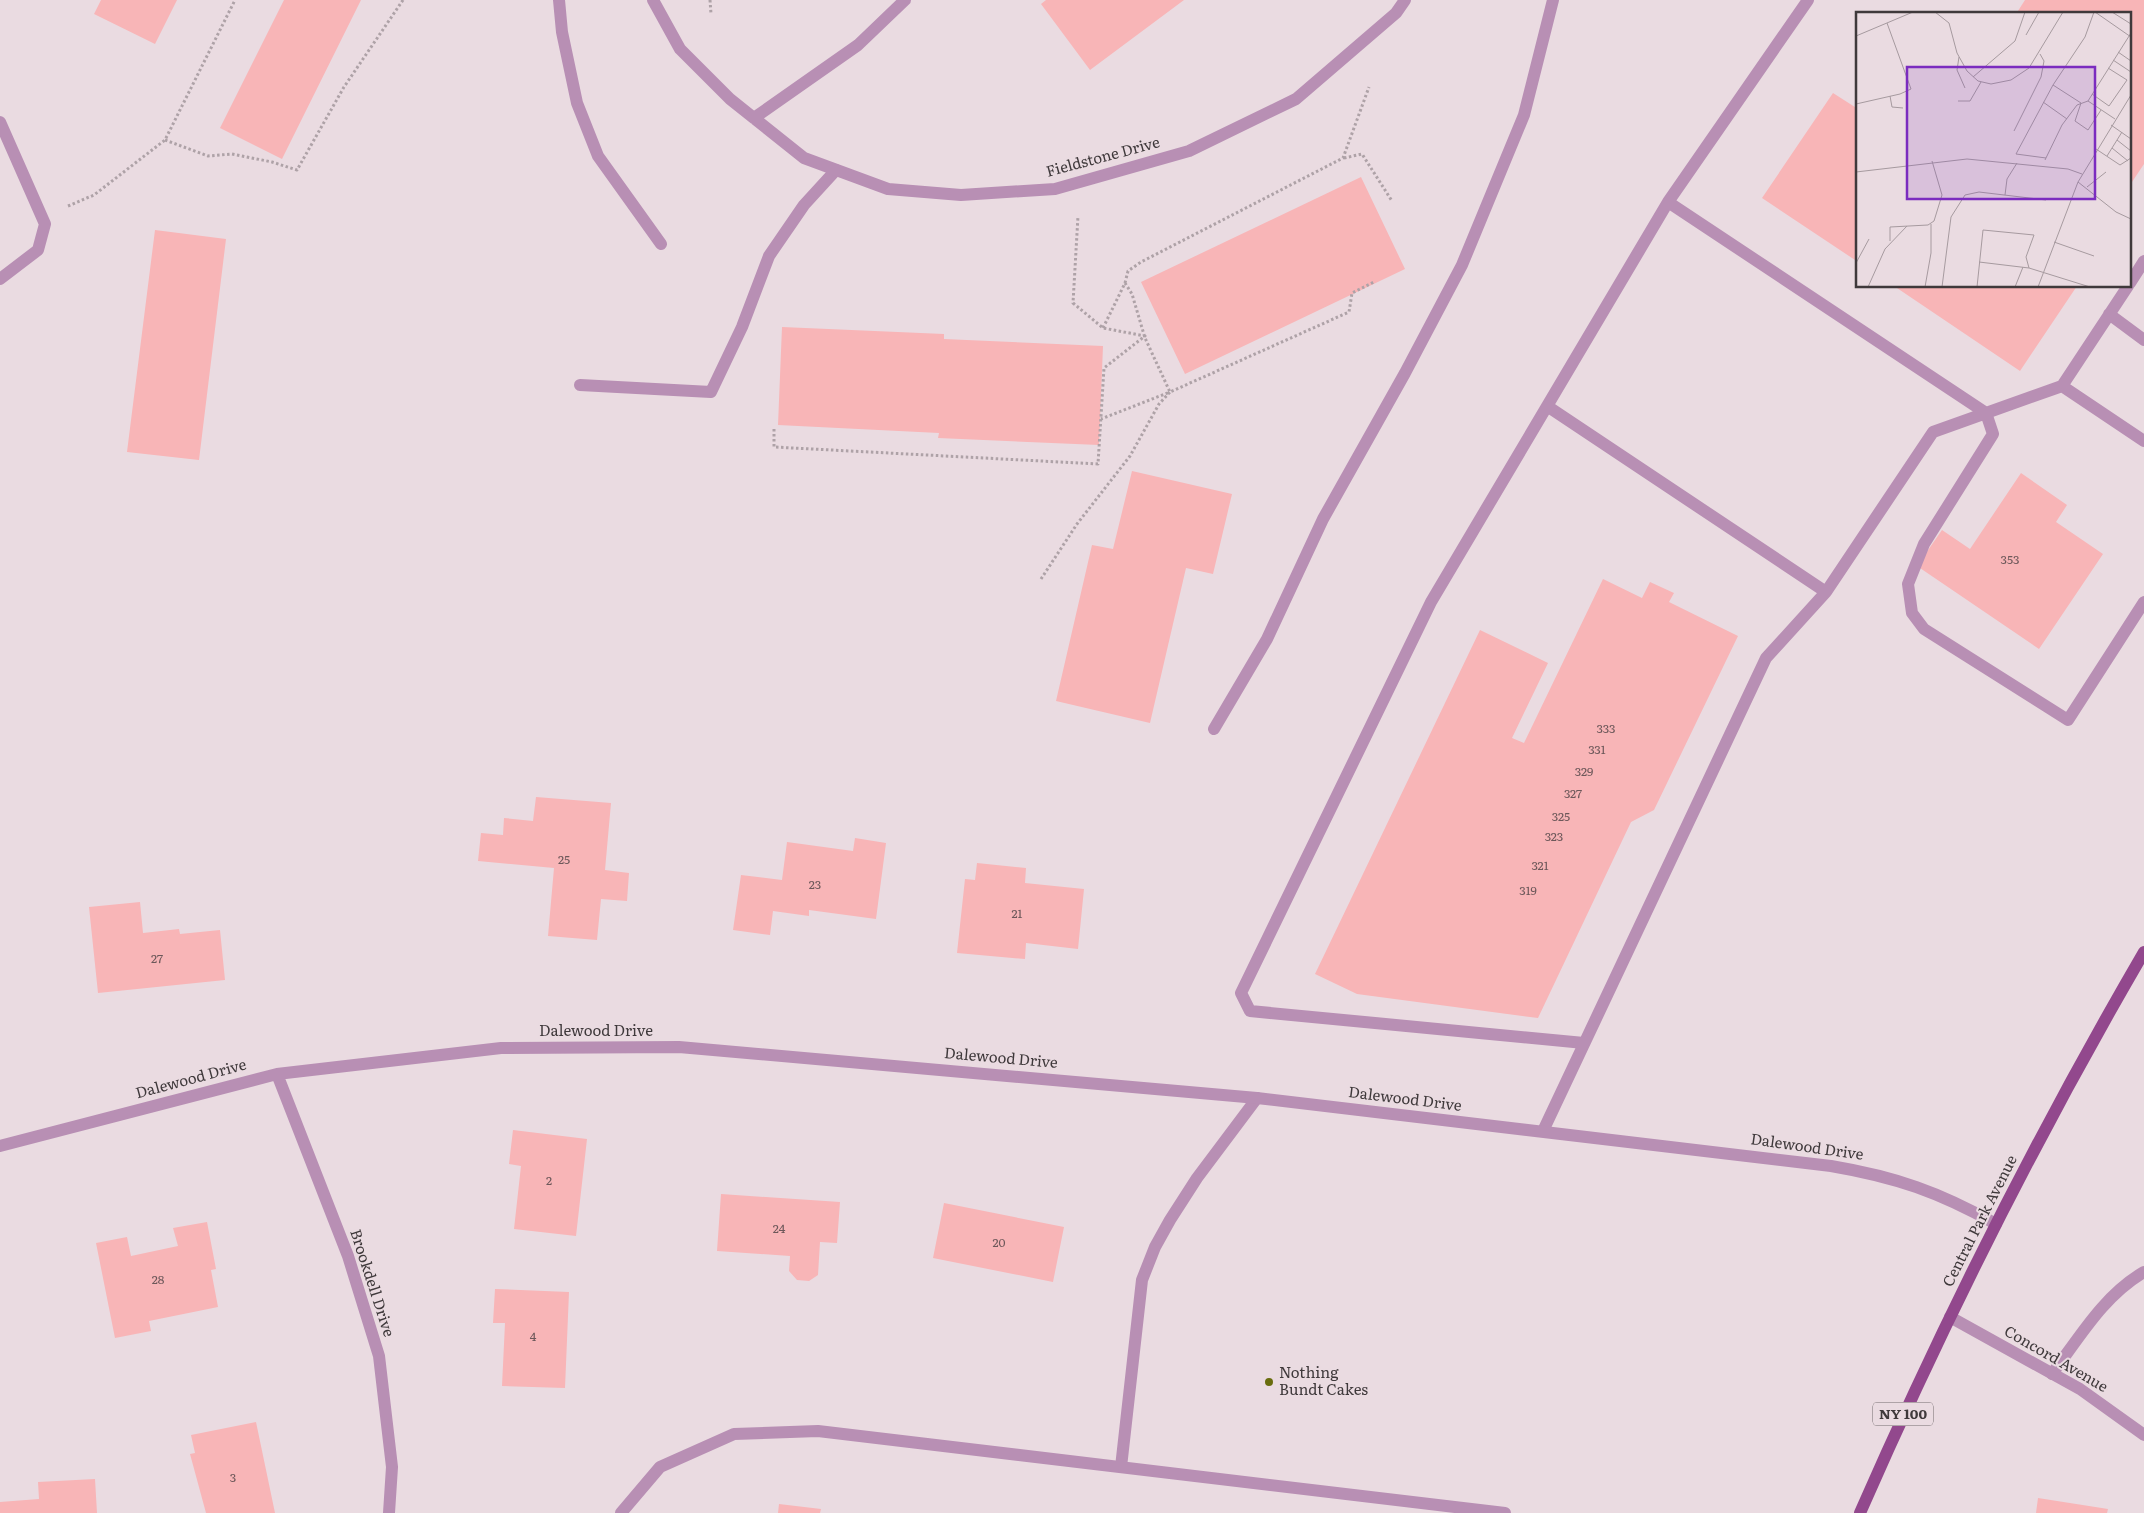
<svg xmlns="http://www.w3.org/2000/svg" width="2144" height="1513" font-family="Literata,serif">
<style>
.building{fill:#f8b5b7}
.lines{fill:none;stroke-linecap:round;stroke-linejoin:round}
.path{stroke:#aea2a7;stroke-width:3;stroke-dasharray:2.5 2.5;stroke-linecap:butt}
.lane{stroke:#b88fb4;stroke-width:12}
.street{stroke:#b88fb4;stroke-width:12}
.primary{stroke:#92488d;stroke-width:12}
.poi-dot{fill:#696c0d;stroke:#eadbe1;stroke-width:2}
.labels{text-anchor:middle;stroke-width:4;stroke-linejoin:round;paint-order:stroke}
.number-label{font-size:12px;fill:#6d585a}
.shield{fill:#eadbe1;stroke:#726a6d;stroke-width:1}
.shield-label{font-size:14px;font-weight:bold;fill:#3f393b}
.street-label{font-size:15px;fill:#3f393b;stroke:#eadbe1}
.poi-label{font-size:15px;fill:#3f393b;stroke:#eadbe1;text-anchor:start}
.inset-road{fill:none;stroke:#a69a9f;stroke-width:1}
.view{fill:#7b2cbf;fill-opacity:0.15;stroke:#7b2cbf;stroke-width:2.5}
.inset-edge{fill:none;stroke:#3f393b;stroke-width:2.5}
</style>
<rect width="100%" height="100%" fill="#eadbe1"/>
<path class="building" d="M101,0h76l-22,44 -61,-30z
M284,0h77l-79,159 -62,-31z
M1046,0h138l-94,70 -49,-66z
M2025,0h119v164l-14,21v-171h-114z
M1833,93l25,16v153l-96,-64z
M1361,177l44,92 -220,105 -44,-92z
M155,230l71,9 -27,221 -72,-8z
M1894,286h183l-57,85z
M782,327l162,7v5l159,7 -4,99 -161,-7 1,-5 -161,-8z
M1132,471l100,23 -19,80 -27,-6 -36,155 -94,-22 36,-156 21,4z
M2021,473l46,32 -11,17 47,32 -64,95 -122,-83 25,-36 28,19z
M1603,579l39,19 8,-16 24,11 -5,9 69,34 -84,174 -23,12 -93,196 -181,-24 -42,-20 165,-344 68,33 -36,75 12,5z
M536,797l75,6 -6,67 24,3 -2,28 -26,-2 -4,41 -49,-4 6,-68 -76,-7 3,-28 22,2 1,-17 29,3z
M855,838l31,5 -10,76 -67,-9v6l-36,-5 -3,24 -37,-5 8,-55 41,5 5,-38 66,9z
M977,863l49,5 -1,15 59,6 -6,60 -52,-6 -1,16 -68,-6 8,-74 10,1z
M140,902l3,31 36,-4 1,5 40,-4 5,50 -127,13 -9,-86z
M513,1130l74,9 -11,97 -62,-7 7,-63 -12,-2z
M721,1194l119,8 -3,41 -17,-1 -2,33 -9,6 -12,-1 -8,-9 1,-15 -73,-5z
M944,1203l120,24 -11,55 -120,-24z
M207,1222l9,47 -5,1 7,37 -69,14 2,10 -36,7 -19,-95 31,-6 4,19 47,-10 -5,-18z
M495,1289l74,3 -4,96 -63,-2 3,-63h-12z
M256,1422l19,91h-69l-16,-59 5,-1 -4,-18z
M95,1479l2,34h-97v-11l39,-3 -1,-17z
M2038,1498l70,11 -1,4h-71z
M779,1504l42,5 -1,4h-42z"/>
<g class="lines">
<path class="path" d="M710,0l1,14
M165,140l43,16 24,-2 40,8 25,8 47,-83 59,-87
M1344,158l18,-4 30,47
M68,206l26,-11 71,-55 70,-140
M1125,283l3,-12 13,-9 202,-104 26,-71
M1103,328l22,-45 7,11 13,44 25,54 179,-80 3,-19 22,-11
M774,429v18l324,17 6,-96 41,-32 -42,-8 -30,-25 5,-87
M1041,579l36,-55 53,-68 29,-52 11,-12 -69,27"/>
<path class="lane" d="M559,0l3,32 15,71 21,53 63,88
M0,122l45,102 -7,26 -38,29
M1668,202l140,-202
M2130,283l14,-22
M2109,314l35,26
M580,385l131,7 31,-65 27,-71 35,-51 32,-35
M2062,386l82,55
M1547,406l279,186
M1214,729l53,-90 56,-120 82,-146 57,-108 62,-150 29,-115
M1584,1043l-334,-32 -9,-18 190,-391 237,-400 318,211 7,21 -69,110 -16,40 4,29 12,16 144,91 76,-118
M1543,1131l223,-473 60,-66 107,-160 129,-46 66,-100
M2052,1374c27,-36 52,-79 92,-102
M1121,1467l21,-187 13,-33 15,-27 27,-42 60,-80
M621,1513l39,-46 74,-33 84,-3 687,82"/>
<path class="street" d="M653,0l27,49 50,50 74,59 84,31 73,6 94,-6 134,-38 107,-52 100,-86 9,-13
M754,118l104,-73 47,-45
M277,1074l71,182 31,100 13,111 -3,46
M0,1146l277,-72 224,-26 178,-1 578,51 574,68c65,11 108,26 165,58
M1950,1317l130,72 64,46"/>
<path class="primary" d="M1860,1513c84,-192 178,-379 284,-561"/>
</g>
<circle class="poi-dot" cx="1269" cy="1382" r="5"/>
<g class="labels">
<g class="number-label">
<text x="2010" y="564">353</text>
<text x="1606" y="733">333</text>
<text x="1597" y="754">331</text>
<text x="1584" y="776">329</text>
<text x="1573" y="798">327</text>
<text x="1561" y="821">325</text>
<text x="1554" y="841">323</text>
<text x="564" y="864">25</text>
<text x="1540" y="870">321</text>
<text x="815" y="889">23</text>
<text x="1528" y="895">319</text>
<text x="1017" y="918">21</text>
<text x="157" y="963">27</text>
<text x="549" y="1185">2</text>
<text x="779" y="1233">24</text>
<text x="999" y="1247">20</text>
<text x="158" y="1284">28</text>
<text x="533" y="1341">4</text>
<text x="233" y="1482">3</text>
</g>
<rect class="shield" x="1873" y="1402.5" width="60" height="23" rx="4"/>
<g class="shield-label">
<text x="1903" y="1419">NY 100</text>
</g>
<g class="street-label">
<text transform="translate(1103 157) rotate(-15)" y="5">Fieldstone Drive</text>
<text x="596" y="1036">Dalewood Drive</text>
<text transform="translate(1001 1058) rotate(5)" y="5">Dalewood Drive</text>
<text transform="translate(191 1079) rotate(-15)" y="5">Dalewood Drive</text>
<text transform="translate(1405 1099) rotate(7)" y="5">Dalewood Drive</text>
<text transform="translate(1807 1147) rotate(8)" y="5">Dalewood Drive</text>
<text transform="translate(1980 1221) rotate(-63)" y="5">Central Park Avenue</text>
<text transform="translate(372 1283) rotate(72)" y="5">Brookdell Drive</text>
<text transform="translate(2056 1359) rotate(30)" y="5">Concord Avenue</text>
</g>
<g class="poi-label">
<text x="1279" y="1378">Nothing<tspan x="1279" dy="17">Bundt Cakes</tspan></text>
</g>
</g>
<g transform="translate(1856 12)">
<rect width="275" height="275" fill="#eadbe1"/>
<path class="inset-road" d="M79,0l14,11 8,30 10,18 11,10 13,3 20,-4 18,-12 34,-56M239,0l36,25M256,0l19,12M170,23l13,-23M0,24l57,-24M262,40l13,9M103,45l-2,13 8,18M257,48l18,12M117,65l42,-36 10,-29M197,73l32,-48 9,-25M236,82l17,12 18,-26 -19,-12M34,84l2,11 11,1M102,89h12l11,-19M232,89l27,18M187,90l24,17M0,92l44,-10 11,-5 -24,-66M255,113l20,14M158,119l27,-54 3,-16 -4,-7M261,128l14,11M256,136l16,13M240,137l24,16 11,-7M251,144l15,-24M190,146l-30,-4 37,-69 28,18 -6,18 13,9 13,-20M189,148l17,-35 15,-20 11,-4 43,-68M0,160l111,-13 101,10 14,5M222,170l38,30 15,7M231,175l19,-15M149,183l2,-16 10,-16M34,229v-14l38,-2 6,-4 8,-26 -10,-34M198,230l40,14M123,250l50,6 61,19M0,251l13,-24M12,275l17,-38 22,-23M69,275l6,-34v-29M86,275l9,-70 14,-22 14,-3 67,8M121,275l6,-57 51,5 -8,22 3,11M159,275l8,-20M182,275l40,-105 53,-87"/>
<path class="view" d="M51,55h188v132h-188z"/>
<rect width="275" height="275" class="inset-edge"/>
</g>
</svg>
